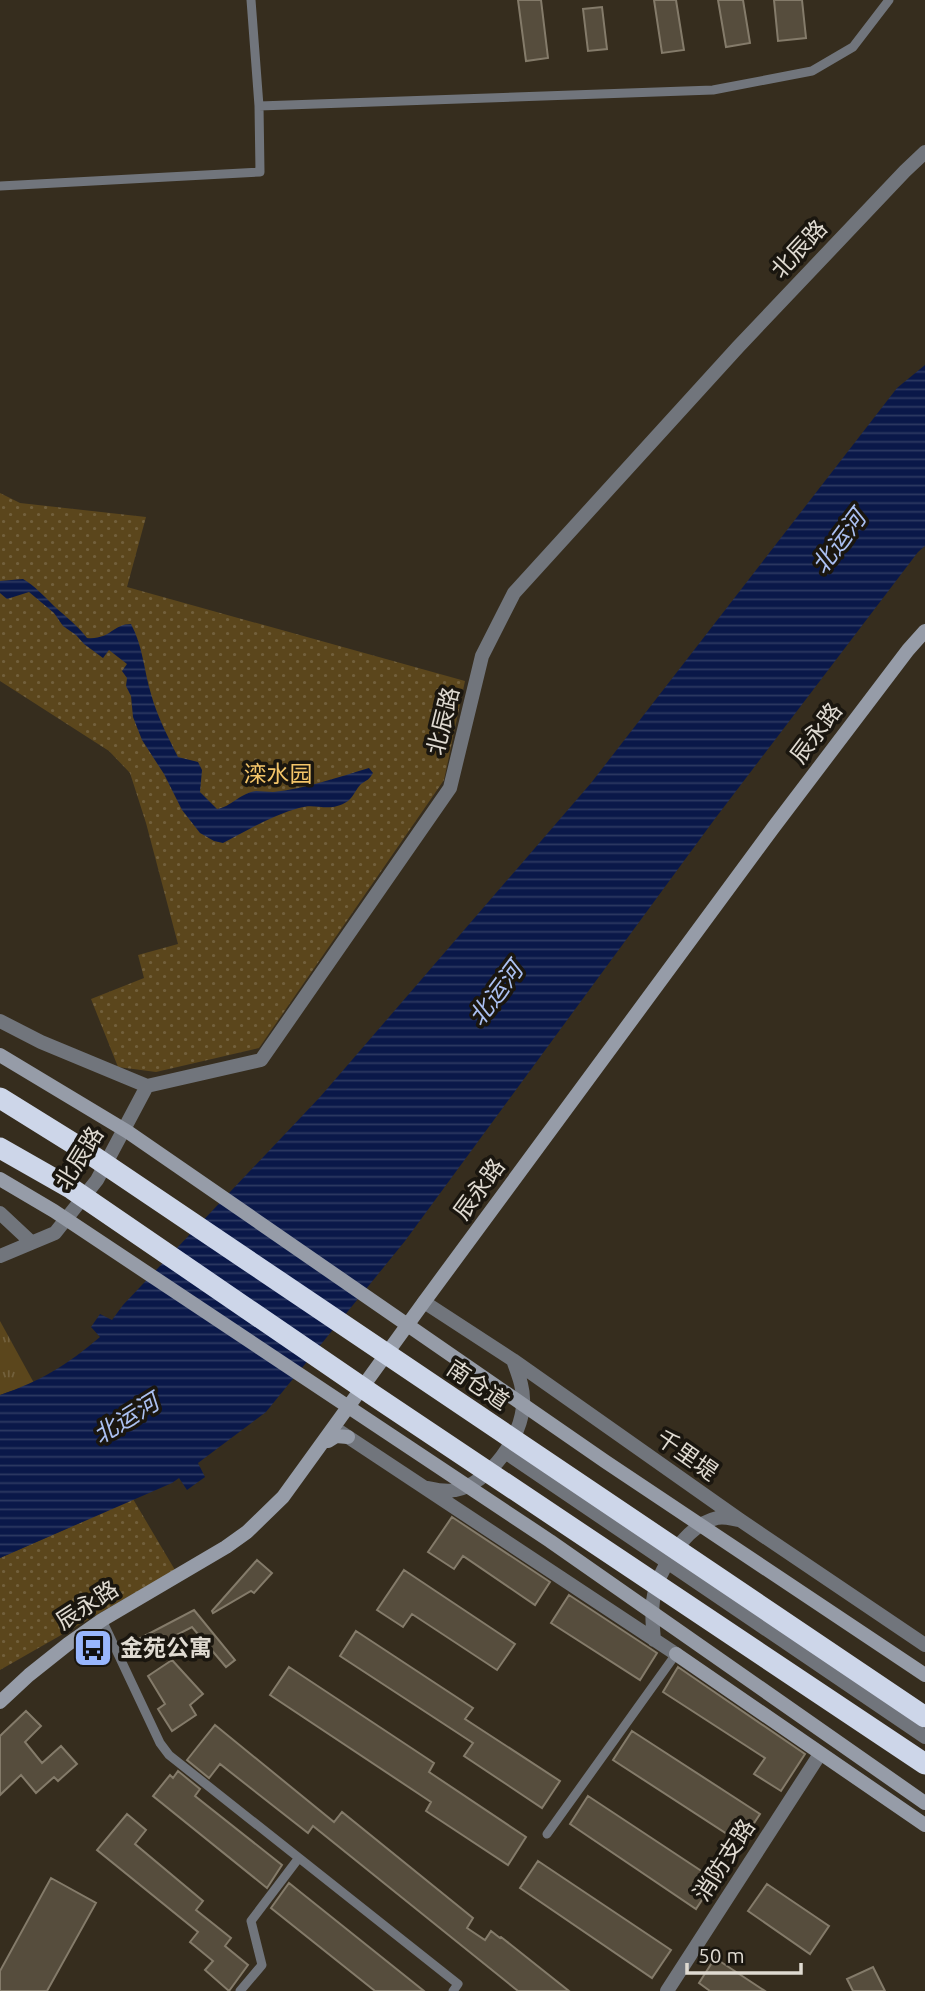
<svg xmlns="http://www.w3.org/2000/svg" width="925" height="1991" font-family="Ubuntu,'Noto Sans SC',sans-serif">
<style>
.grass{fill:url(#grass-tufts)}
.park{fill:url(#park-dots)}
.water{fill:url(#water-rules)}
.building{fill:#564d3d;stroke:#847b6a;stroke-width:2}
.lines{fill:none;stroke-linecap:round;stroke-linejoin:round}
.lane{stroke:#71757c;stroke-width:9}
.street{stroke:#71757c;stroke-width:14}
.secondary{stroke:#969ca8;stroke-width:14}
.highway{stroke:#cdd6e9;stroke-width:21}
.labels{text-anchor:middle;stroke-width:7;stroke-linejoin:round;paint-order:stroke}
.street-label{font-size:23px;fill:#dfdad1;stroke:#1a160f}
.park-label{font-size:23px;fill:#f4c569;stroke:#1a160f}
.poi-label{font-size:23px;font-weight:bold;fill:#dfdad1;stroke:#1a160f;text-anchor:start}
.water-label{font-size:24px;font-style:italic;fill:#abc0f1;stroke:#1a160f}
</style>
<defs>
<pattern id="grass-tufts" width="24" height="20" patternUnits="userSpaceOnUse" patternTransform="scale(1.75)"><rect width="24" height="20" fill="#5b461c"/><path d="M3 7l-1-3M5 7V3M7 7l1-3M15 17l-1-3M17 17v-4M19 17l1-3" fill="none" stroke="#72603c"/></pattern>
<pattern id="park-dots" width="8" height="8" patternUnits="userSpaceOnUse" patternTransform="scale(1.75)"><rect width="8" height="8" fill="#5b461c"/><path d="M2 2h.1M6 6h.1" fill="none" stroke="#72603c" stroke-width="1.8" stroke-linecap="round"/></pattern>
<pattern id="water-rules" width="6" height="5" patternUnits="userSpaceOnUse" patternTransform="scale(1.75)"><rect width="6" height="5" fill="#0a1849"/><path d="M0 2.5h6" fill="none" stroke="#2d3962"/></pattern>
</defs>
<rect width="100%" height="100%" fill="#362d1e"/>
<path class="grass" d="M0,1321l34,62 -34,12z"/>
<path class="park" d="M0,493l20,10 126,14 -19,70 338,94 -21,99 -185,268 -103,24 -38,-5 -27,-68 53,-21 -6,-23 40,-11 -32,-121 -16,-50 -21,-22 -109,-70z
M133,1499l42,71 -175,100v-112z"/>
<path class="water" d="M925,365v181l-7,6 -204,268 -309,421 -139,171 -68,51 7,14 -18,13 -8,-12 -7,5 -172,75v-163c41,-14 67,-30 100,-58l-9,-10 9,-13 12,6 11,-15 197,-208 271,-314 306,-395z
M23,579c12,7 21,17 31,27 12,11 23,19 33,32 23,2 26,-14 44,-14 12,22 13,47 20,70 6,22 17,43 27,63l20,5 4,8 -2,22 17,17c14,-2 23,-16 39,-18 5,0 11,1 17,1 32,-3 65,-15 96,-24l4,5c-4,7 -6,7 -12,11 -5,5 -7,12 -13,17 -20,13 -31,1 -49,7 -26,7 -51,22 -76,35l-9,-2 -14,-8 -18,-23 -18,-36 -22,-34 -9,-23 -2,-21 -5,-10 1,-8 -5,-7 5,-7 -18,-14 -6,8 -19,-14 -8,-9 -13,-9 -9,-13 -25,-21 -22,7 -7,-6v-12z"/>
<path class="building" d="M518,0h23l7,58 -22,3z
M654,0h22l8,50 -22,3z
M718,0h25l7,43 -24,4z
M774,0h28l4,38 -28,3z
M602,7l5,42 -19,2 -5,-42z
M452,1517l98,65 -15,23 -72,-49 -9,13 -26,-17z
M257,1560l15,13 -18,20 -3,-2 -38,22 -1,-2z
M404,1570l111,74 -18,26 -85,-56 -9,13 -26,-17z
M569,1595l88,58 -17,27 -89,-57z
M194,1610l41,50 -9,7 -34,-40 -52,27 -7,-12z
M356,1631l117,77 -8,11 95,62 -18,27 -78,-52 9,-13 -133,-87z
M172,1660l31,34 -13,11 6,10 -24,16 -14,-22 7,-5 -17,-28z
M289,1667l145,96 -5,9 97,65 -18,28 -82,-54 5,-9 -161,-107z
M678,1667l127,87 -24,37 -27,-17 11,-16 -102,-66z
M26,1711l15,15 -16,16 17,21 19,-17 16,18 -19,17 -4,-4 -18,16 -15,-18 -21,20v-59z
M215,1725l119,97 8,-10 131,106 -6,10 18,12 6,-9 9,7 1,-1 68,54h-51l-205,-165 -5,7 -88,-69 -11,14 -22,-18z
M632,1731l128,83 -19,29 -128,-83z
M178,1771l22,18 -5,7 87,69 -15,23 -114,-92 17,-21 3,3z
M588,1796l127,84 -19,29 -126,-85z
M127,1814l19,16 -11,14 68,57 -7,9 35,28 -6,8 23,19 -19,26 -24,-21 8,-9 -23,-19 8,-10 -101,-82z
M538,1861l133,89 -19,28 -132,-90z
M51,1878l45,25 -49,88h-47v-20z
M289,1883l135,108h-49l-104,-83z
M767,1884l62,42 -19,28 -62,-43z
M715,1958l50,33h-55l-11,-8z
M873,1967l12,24h-32l-6,-12z"/>
<g class="lines">
<path class="lane" d="M251,0l8,106
M0,186l260,-14 -1,-66 454,-16 99,-19 41,-24 36,-47
M102,1620l58,123 9,12 289,229 -5,7
M547,1834l129,-180
M240,1991l22,-26 -11,-44 47,-62"/>
<path class="street" d="M0,1021l41,21 106,44
M0,1213l31,29
M0,1256l55,-23 42,-53 50,-94 114,-26 189,-272 32,-132 32,-63 224,-246 167,-176 20,-19
M424,1302l89,58 227,160 185,125
M339,1431l337,223
M505,1452l420,285
M428,1488c9,2 18,4 27,2 34,-6 68,-54 68,-87 1,-15 -5,-29 -10,-43
M654,1640c-1,-13 -3,-26 -1,-39 4,-30 33,-76 64,-83 7,-2 15,1 22,2
M667,1991l153,-237"/>
<path class="secondary" d="M0,1055l128,77 478,330 319,213
M0,1179l54,32 496,330 375,262
M328,1441l8,-5 12,1
M676,1654l249,171
M0,1702l29,-27 39,-31 34,-24 124,-73 21,-15 36,-35 141,-195 349,-474 135,-178 17,-19"/>
<path class="highway" d="M0,1098l87,54 838,565
M0,1148l72,41 301,206 552,369"/>
</g>
<defs>
<g id="bus-square" transform="scale(2.0125)"><rect x="-9" y="-9" width="18" height="18" rx="4" fill="#98b6fd" stroke="#1a160f"/><path d="M-5-6H5V4H4V6H2V4H-2V6H-4V4H-5ZM-3.5-4V0h7V-4ZM-3.5 1.2v1.5H-2V1.2ZM2 1.2v1.5H3.5V1.2Z" fill="#111"/></g>
</defs>
<g fill-rule="evenodd">
<use href="#bus-square" x="93" y="1648"/>
</g>
<g class="labels">
<g class="street-label">
<text transform="translate(799 249) rotate(-47)" y="8">北辰路</text>
<text transform="translate(443 721) rotate(-76)" y="8">北辰路</text>
<text transform="translate(816 733) rotate(-53)" y="8">辰永路</text>
<text transform="translate(79 1158) rotate(-58)" y="8">北辰路</text>
<text transform="translate(479 1189) rotate(-54)" y="8">辰永路</text>
<text transform="translate(478 1385) rotate(34)" y="8">南仓道</text>
<text transform="translate(687 1455) rotate(35)" y="8">千里堤</text>
<text transform="translate(87 1605) rotate(-33)" y="8">辰永路</text>
<text transform="translate(724 1860) rotate(-57)" y="8">消防支路</text>
</g>
<g class="park-label">
<text x="278" y="782">滦水园</text>
</g>
<g class="poi-label">
<text x="120" y="1656">金苑公寓</text>
</g>
<g class="water-label">
<text transform="translate(839 542) rotate(-53)" y="8">北运河</text>
<text transform="translate(496 994) rotate(-53)" y="8">北运河</text>
<text transform="translate(126 1419) rotate(-32)" y="8">北运河</text>
</g>
</g>
<path d="M687 1963v10h114v-10" fill="none" stroke="#dfdad1" stroke-width="3.5"/>
<text x="698" y="1963" font-size="21" fill="#dfdad1" stroke="#1a160f" stroke-width="5" paint-order="stroke">50 m</text>
</svg>
